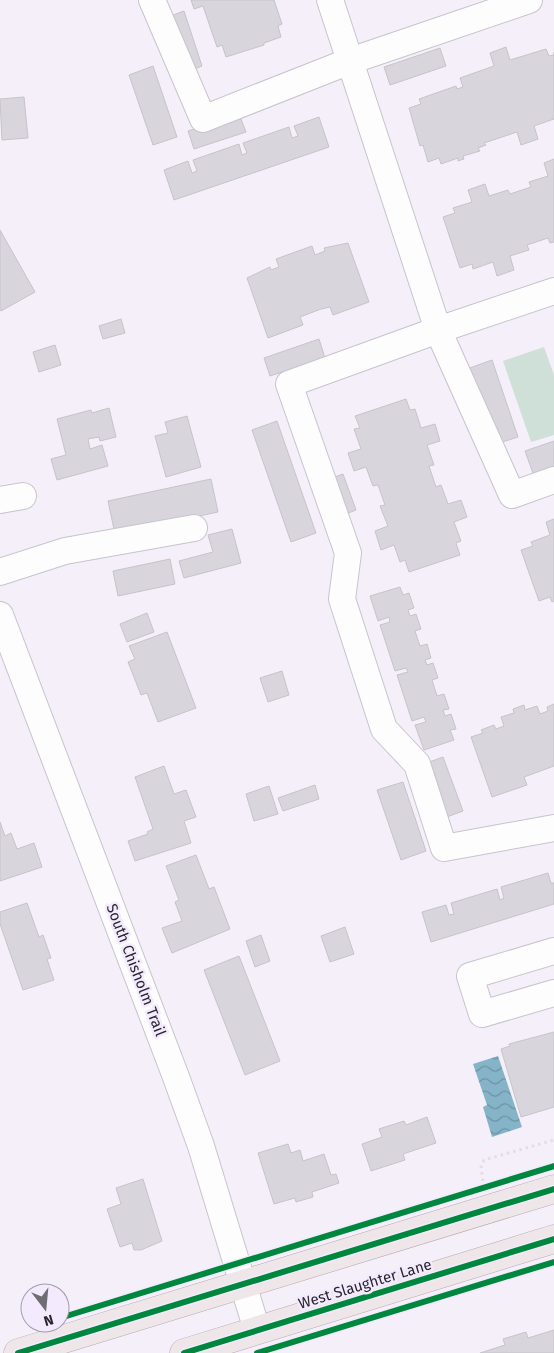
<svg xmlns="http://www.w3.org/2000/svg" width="554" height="1353" font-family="'Fira Sans',sans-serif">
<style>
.garden{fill:#cfe0d8}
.water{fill:url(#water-waves)}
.building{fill:#d8d5dd;stroke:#c7c3cb}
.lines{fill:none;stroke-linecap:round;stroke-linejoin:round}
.minor-casing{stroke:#c7c4cc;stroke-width:28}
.major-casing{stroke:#b5a8ae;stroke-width:29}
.path{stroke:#e0dfe2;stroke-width:3;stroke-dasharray:2.5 4;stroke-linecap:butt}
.minor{stroke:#fdfdfe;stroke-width:26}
.major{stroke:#eee6e9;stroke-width:28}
.cycleway-casing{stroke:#f3ebfd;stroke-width:9}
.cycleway{stroke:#00873e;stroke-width:6}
.labels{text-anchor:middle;stroke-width:5;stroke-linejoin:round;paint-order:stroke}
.street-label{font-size:15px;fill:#29252d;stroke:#f3ebfd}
</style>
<defs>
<pattern id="water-waves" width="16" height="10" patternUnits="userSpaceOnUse" patternTransform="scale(1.25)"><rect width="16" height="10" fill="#85b4c9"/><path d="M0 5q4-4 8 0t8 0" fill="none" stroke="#6d92a4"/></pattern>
</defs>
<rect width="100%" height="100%" fill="#f4eff9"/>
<path class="garden" d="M544,347l10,28v60l-23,7 -28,-81z"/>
<path class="water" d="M498,1056l24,71 -30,10 -9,-30 4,-2 -14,-41z"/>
<path class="building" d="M191,0h83l8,24 -4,2 3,11 -17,6v2l-38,12 -4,-12 -5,2 -14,-41 -9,3z
M184,11l18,55 -18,7 -19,-55z
M506,47l4,13 36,-11 3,7 5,-1v-3v67l-20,7 4,13 -17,6 -4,-13 -33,11 2,2 -8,3 2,3 -17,5 1,3 -6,2v-3l-17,6 -2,-6 -11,4 -5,-17 -3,1 -11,-38 12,-4 -2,-5 37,-13 1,3 6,-2 -3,-9 34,-12 -4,-13z
M440,48l6,18 -56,19 -6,-18z
M153,66l24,71 -24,8 -24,-70z
M24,97l4,41 -26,2 -2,-41z
M239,114l7,18 -52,17 -6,-18z
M319,117l10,30 -155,53 -10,-30 24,-9 4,12 5,-2 -4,-11 46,-16 3,11 5,-2 -4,-10 46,-16 3,11 6,-2 -4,-10z
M554,159v83l-4,1 -2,-5 -21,7 2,5 -19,6 4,14 -17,6 -4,-14 -20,7 -1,-5 -12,4 -17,-51 12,-4 -2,-5 19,-6 -4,-12 17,-6 4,12 19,-6 2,4 21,-7 -2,-5 19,-6 -4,-13z
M0,230l35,62 -34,19 -1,-1z
M348,243l21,59 -36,13 -3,-8 -9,2 -21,8 3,8 -35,13 -21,-60 23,-11 1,3 8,-3 -3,-8 36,-13 3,9 10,-4 -1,-3z
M121,319l4,14 -22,6 -4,-13z
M319,339l6,19 -55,18 -6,-18z
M55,345l6,20 -22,7 -6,-20z
M492,360l26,77 -25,8 -26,-76z
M406,399l4,11 5,-1 6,19 14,-4 5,17 -13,4 7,20 -5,1 7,21 5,-2 7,19 13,-4 6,17 -13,5 7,19 -5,2 4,12 -51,17 -4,-12 -5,2 -6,-17 -13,5 -6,-19 13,-5 -8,-20 5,-1 -7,-20 -5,1 -7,-19 -12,4 -6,-18 13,-4 -7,-20 6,-1 -5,-12z
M109,408l7,29 -16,4 -1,-4 -11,2 2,10 12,-4 6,21 -51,14 -6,-21 15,-4 -9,-36 34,-9 1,3z
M187,416l14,51 -35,10 -11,-41 13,-3 -3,-11z
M277,421l39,112 -25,9 -39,-112z
M554,441v28l-20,7 -9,-25z
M343,474l13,36 -18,7 -14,-36z
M211,479l7,33 -103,22 -7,-33z
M554,519v82l-2,1 -2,-5 -11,4 -18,-51 12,-4 -2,-4 19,-7 -4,-13z
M232,529l9,34 -57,15 -5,-17 34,-9 -5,-17z
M170,559l5,25 -57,12 -5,-25z
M400,587l3,8 6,-2 5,15 -6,2 2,6 6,-2 5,15 -6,2 5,15 7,-2 4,14 -6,2 2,5 6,-2 5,15 -6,2 5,16 7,-2 5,15 -6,1 2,6 6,-2 5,15 -6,1 4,10 -30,10 -9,-25 11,-3 -2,-5 -12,4 -15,-46 11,-3 -2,-4 -11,3 -15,-46 10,-3 -1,-5 -11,4 -8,-25z
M147,613l7,19 -27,10 -7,-18z
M167,632l29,76 -38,14 -11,-29 -6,2 -13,-33 7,-3 -6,-13z
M282,671l7,24 -21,7 -8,-24z
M554,704v62l-30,11 3,8 -35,12 -21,-60 12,-4 -2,-3 13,-5 2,4 8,-3 -3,-9 13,-4 -1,-4 11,-4 1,5 12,-4 3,8 8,-3 -1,-4z
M443,757l20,54 -19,7 -20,-54z
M164,766l10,28 12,-4 10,27 -12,4 7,22 -56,18 -7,-20 20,-7 -1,-2 6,-3 -18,-52z
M403,782l23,69 -25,9 -24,-70z
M315,785l4,14 -36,12 -5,-13z
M269,786l9,28 -24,7 -8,-27z
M0,822l5,14 6,-3 6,16 17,-6 8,24 -42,14z
M196,855l13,34 5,-2 16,42 -58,24 -10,-25 20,-7 -7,-19 4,-2 -13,-34z
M548,873l3,10h3v21l-123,38 -9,-30 24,-7 3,10 5,-1 -3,-11 46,-14 3,11 4,-2 -3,-11z
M27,903l12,34 4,-2 8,23 -4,1 7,21 -31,10 -23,-66v-12z
M345,927l9,27 -24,8 -9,-26z
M261,935l9,26 -15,6 -9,-26z
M239,956l41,105 -35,14 -41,-105z
M554,1032v75l-33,10 -20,-68 9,-3 -1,-2z
M427,1117l9,26 -33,11 2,6 -34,11 -9,-27 20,-7 -3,-8 25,-8 2,4z
M288,1144l3,9 9,-3 3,11 21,-7 7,21 5,-1 3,9 -27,9 1,5 -17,5 -1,-4 -21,6 -16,-51z
M143,1179l19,62 -21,9h-7l-2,-7 -12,4 -13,-38 14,-5 -5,-16z
M554,1330v23h-74l25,-8 -2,-6 23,-7 2,6z"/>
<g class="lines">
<g class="minor-casing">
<path id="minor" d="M152,0l51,119 147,-58 88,269 116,-39
M330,0l20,61 179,-61
M554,480l-42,15 -74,-165 -149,54 59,169 -6,46 42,130 33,35 27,84 110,-20
M0,500l23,-4
M0,572l65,-21 129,-23
M0,615l176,462 25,69 56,184
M554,951l-84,25 12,38 72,-21"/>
</g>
<g class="major-casing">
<path id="major" d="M18,1353l536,-164
M184,1353l370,-114"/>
</g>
<path class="path" d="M483,1181l-2,-14 3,-7 70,-20"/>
<use href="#minor" class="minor"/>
<use href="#major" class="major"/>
<g class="cycleway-casing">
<path id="cycleway" d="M60,1318l494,-152
M18,1353l536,-164
M184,1353l370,-114
M257,1353l297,-91"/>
</g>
<use href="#cycleway" class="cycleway"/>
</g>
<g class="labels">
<g class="street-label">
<text transform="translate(136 970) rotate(69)" y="5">South Chisholm Trail</text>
<text transform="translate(365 1284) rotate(-17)" y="5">West Slaughter Lane</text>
</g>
</g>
<g transform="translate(45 1308) rotate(164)"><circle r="24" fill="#f3ebfd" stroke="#a29caa"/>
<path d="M0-4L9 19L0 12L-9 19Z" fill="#706c74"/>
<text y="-8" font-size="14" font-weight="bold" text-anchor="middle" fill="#29252d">N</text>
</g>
</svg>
